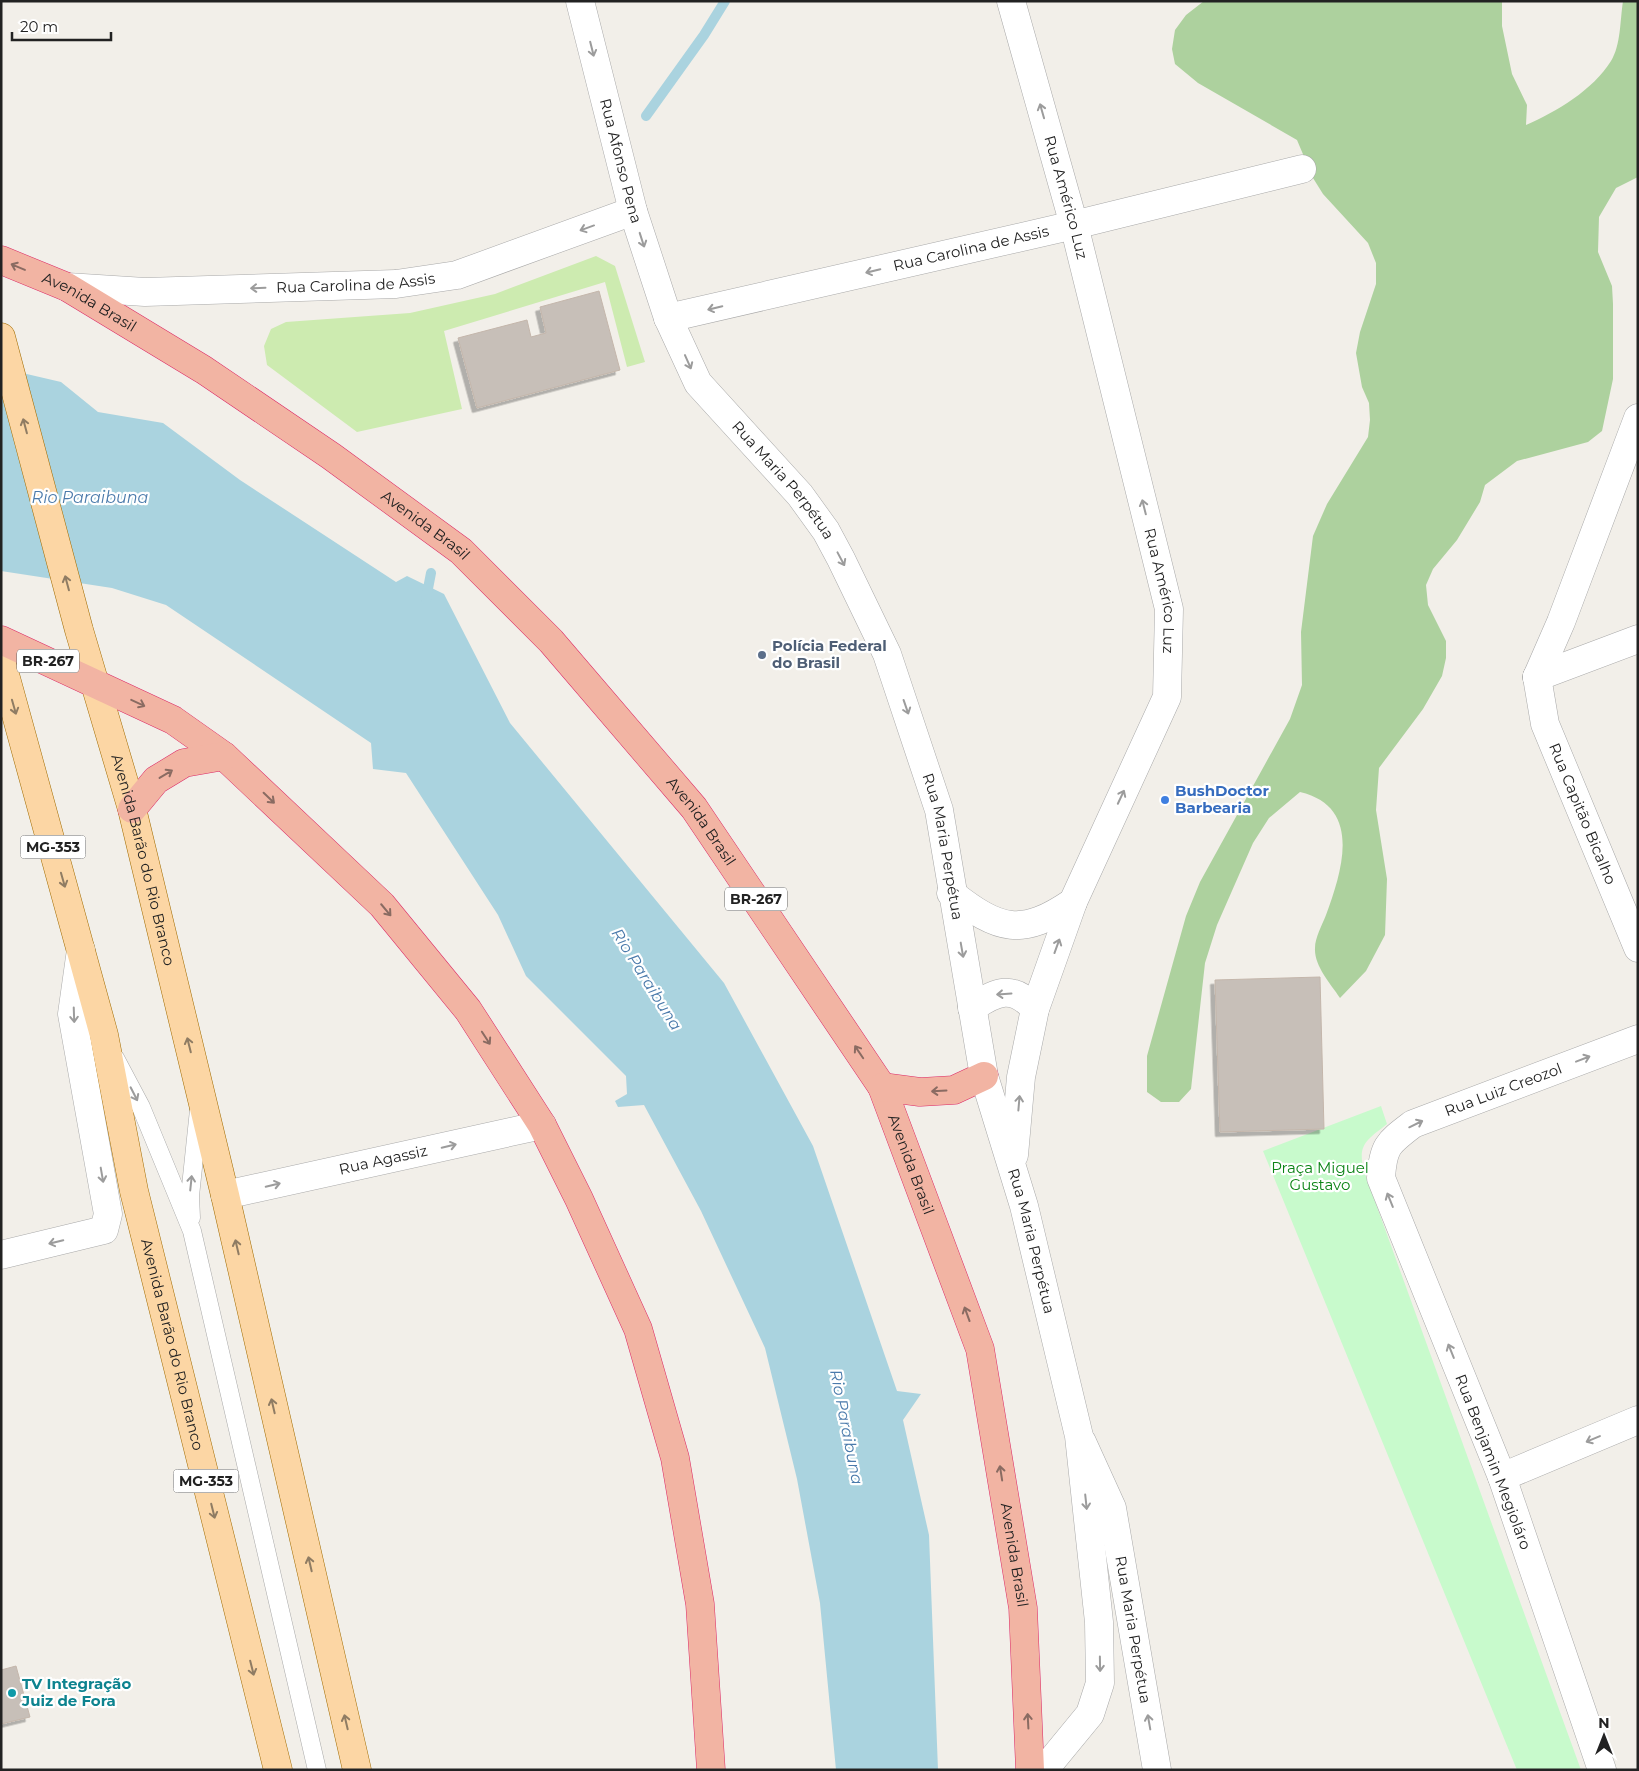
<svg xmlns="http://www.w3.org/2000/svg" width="1639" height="1771" font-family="Montserrat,sans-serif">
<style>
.grass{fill:#cdebb0}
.forest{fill:#add19e}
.park{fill:#c8facc}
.water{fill:#aad3df}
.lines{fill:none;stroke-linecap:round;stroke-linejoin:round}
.stream{stroke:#aad3df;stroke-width:10}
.building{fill:#c7bfb8;stroke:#c4b6ab;filter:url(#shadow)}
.service-casing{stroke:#a9a9a9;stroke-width:19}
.minor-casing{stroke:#a9a9a9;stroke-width:29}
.tertiary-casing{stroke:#a9a9a9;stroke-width:29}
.primary-casing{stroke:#a06b00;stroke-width:29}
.trunk-casing{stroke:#dc2a67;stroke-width:29}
.service{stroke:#fff;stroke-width:18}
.minor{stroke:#fff;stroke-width:28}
.tertiary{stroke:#fff;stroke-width:28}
.primary{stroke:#fcd6a4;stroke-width:28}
.trunk{stroke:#f2b4a3;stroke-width:28}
.oneway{stroke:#9c9c9c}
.oneway2{stroke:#8a6b62}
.oneway3{stroke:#8f7c63}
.service-dot{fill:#5c6f8a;stroke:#fff;stroke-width:2}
.shop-dot{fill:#3f7fe0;stroke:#fff;stroke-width:2}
.culture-dot{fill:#0f9aa8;stroke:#fff;stroke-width:2}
.labels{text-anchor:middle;stroke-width:4.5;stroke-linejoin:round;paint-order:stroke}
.shield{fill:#fff;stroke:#646464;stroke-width:1}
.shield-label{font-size:14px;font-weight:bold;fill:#222}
.street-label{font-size:15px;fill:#222;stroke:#fff}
.service-label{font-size:15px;font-weight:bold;fill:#4e5e75;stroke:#fff;text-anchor:start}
.shop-label{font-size:15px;font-weight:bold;fill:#366cbe;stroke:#fff;text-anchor:start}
.park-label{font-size:15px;fill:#0c8416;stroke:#fff}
.culture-label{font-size:15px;font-weight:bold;fill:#0d838f;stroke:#fff;text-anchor:start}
.water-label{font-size:16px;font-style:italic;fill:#4a7aab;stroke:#fff}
</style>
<defs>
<filter id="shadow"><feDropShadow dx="-4.5" dy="4.5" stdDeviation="0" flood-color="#0004"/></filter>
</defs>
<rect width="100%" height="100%" fill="#f2efe9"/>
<path class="grass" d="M596,256l19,10 30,96 -18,5 -22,-85 -161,49 18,78 -105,23 -90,-67 -3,-19 7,-17 15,-7 124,-9 85,-19z"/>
<path class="forest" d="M1204,1h298v25l10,48 15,31 -1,20c30,-13 67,-35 85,-64 10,-16 9,-41 12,-60h15v176l-22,11 -17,29 -1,35 14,34 1,18v75l-11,52 -14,11 -71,19 -32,24 -5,17 -23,38 -24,29 -7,16 2,20 18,36v17l-4,18 -19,33 -44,59 -3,42 11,69 -2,56 -19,36 -26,27c-10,-15 -26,-32 -25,-50 0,-10 7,-23 11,-33 16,-44 37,-108 -26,-123l-31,26 -16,25 -36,82 -12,38 -14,126 -12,13h-18l-14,-10v-36l39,-140 14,-34 90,-163 12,-34 -1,-53 12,-96 14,-32 41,-67 2,-17 -1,-17 -7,-16 -6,-34 4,-21 16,-48v-21l-8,-20 -45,-49 -10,-16 -16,-38 -99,-57 -23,-19 -3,-15 3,-19 11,-15z"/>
<path class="park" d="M1381,1106l6,18c-20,16 -30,20 -23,47l217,599h-64l-254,-619z"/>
<path class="water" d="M1,368l60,14 37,30 65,11 77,57 156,102 11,-6 37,18 66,129 214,260 89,163 84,245 24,3 -18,26 26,115 9,235h-102l-16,-167 -23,-124 -32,-131 -64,-137 -57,-106 -26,2 -3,-6 12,-7 -1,-18 -100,-100 -28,-61 -92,-142 -33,-4 -2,-26 -205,-138 -54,-17 -111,-17z"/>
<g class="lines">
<path class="stream" d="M646,116l58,-81 21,-34
M426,599l5,-26"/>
</g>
<path class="building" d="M599,291l21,79 -143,38 -19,-70 69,-18 4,17 15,-4 -6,-26z
M1320,977l4,152 -104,3 -5,-152z
M16,1666l14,51 -29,7v-54z"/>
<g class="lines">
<g class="service-casing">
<path id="service" d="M115,1058l26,49 51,124 125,539
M191,1218l-1,-22 9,-86"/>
</g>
<g class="minor-casing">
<g id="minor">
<path id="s1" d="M67,287l78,5 251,-8 61,-9 176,-64"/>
<path id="s2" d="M668,318l406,-93 228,-56"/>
<path id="s3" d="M1537,677l8,47 93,224"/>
<path d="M1537,677l24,-55 77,-204"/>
<path d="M1537,677l101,-38"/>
<path id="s4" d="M225,1195l317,-70"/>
<path id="s5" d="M1082,1442l30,66 45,262"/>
<path d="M1502,1477l136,-57"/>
<path id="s6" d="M1602,1770l-100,-293 -121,-299c2,-32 7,-35 32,-54l225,-85"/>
</g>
</g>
<g class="tertiary-casing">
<g id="tertiary">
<path id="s7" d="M580,1l53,210 35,107 30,65 102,112 26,36 15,28 46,95 52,156 45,266 40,130 55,230 20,186 1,61 -10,31 -46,56"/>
<path id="s8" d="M1011,1l63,224 95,384 -2,88 -94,205 -38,107 -14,68 -7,78"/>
<path d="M951,893c48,38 71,44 122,9"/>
<path d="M972,1008c24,-17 41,-24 63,1"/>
<path d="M1,1255l103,-25 4,-16 -36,-200 9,-64"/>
</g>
</g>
<g class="primary-casing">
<g id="primary">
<path id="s9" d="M1,337l78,293 53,179 93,386 132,575"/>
<path id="s10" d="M1,660l103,375 30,156 144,579"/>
</g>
</g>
<g class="trunk-casing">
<g id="trunk">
<path id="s11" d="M1,260l66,27 137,83 127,86 130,95 90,90 143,167 188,279 98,262 43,259 7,162"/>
<path d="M1,640l172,80 51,36 158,149 86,105 74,115 37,74 59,130 37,129 25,146 11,166"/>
<path d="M132,809l24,-29 28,-17 40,-7"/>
<path d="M882,1087l38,5 34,-2 30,-14"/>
</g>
</g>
<use href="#service" class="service"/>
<use href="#minor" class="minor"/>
<use href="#tertiary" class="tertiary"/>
<use href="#primary" class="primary"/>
<use href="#trunk" class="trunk"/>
</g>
<defs><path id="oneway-shaft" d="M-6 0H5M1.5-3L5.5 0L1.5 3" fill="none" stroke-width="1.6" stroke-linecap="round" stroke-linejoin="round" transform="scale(1.25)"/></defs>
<g class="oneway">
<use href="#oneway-shaft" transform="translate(592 49) rotate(76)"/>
<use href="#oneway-shaft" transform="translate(1042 111) rotate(-106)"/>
<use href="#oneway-shaft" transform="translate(587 228) rotate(160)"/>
<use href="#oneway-shaft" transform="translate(642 240) rotate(72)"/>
<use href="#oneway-shaft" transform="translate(873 271) rotate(167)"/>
<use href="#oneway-shaft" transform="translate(258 288) rotate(178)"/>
<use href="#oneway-shaft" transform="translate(715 308) rotate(167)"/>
<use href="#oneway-shaft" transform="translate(688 362) rotate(66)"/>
<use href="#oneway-shaft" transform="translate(1144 507) rotate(-104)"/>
<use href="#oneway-shaft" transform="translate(841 559) rotate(62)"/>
<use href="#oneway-shaft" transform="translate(906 707) rotate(71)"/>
<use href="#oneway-shaft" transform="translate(1121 797) rotate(-65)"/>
<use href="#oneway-shaft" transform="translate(1057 946) rotate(-70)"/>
<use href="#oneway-shaft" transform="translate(962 950) rotate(80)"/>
<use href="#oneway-shaft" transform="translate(1004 994) rotate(176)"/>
<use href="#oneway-shaft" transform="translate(74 1015) rotate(88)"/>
<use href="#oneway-shaft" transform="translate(1583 1059) rotate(-21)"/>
<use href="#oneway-shaft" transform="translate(134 1094) rotate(63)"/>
<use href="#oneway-shaft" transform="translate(1019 1103) rotate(-85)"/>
<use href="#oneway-shaft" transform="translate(1416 1124) rotate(-26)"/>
<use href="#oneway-shaft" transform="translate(449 1146) rotate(-13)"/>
<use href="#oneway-shaft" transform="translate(102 1175) rotate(80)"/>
<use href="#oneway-shaft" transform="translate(191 1183) rotate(-84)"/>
<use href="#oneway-shaft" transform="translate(273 1185) rotate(-13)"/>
<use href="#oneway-shaft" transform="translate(1390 1200) rotate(-112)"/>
<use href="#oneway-shaft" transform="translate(56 1242) rotate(166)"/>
<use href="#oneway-shaft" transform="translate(1451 1351) rotate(-112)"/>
<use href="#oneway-shaft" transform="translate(1593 1439) rotate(157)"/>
<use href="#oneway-shaft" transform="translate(1086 1502) rotate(84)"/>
<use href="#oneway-shaft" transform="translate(1100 1664) rotate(89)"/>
<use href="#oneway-shaft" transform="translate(1149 1722) rotate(-100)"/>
</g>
<g class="oneway2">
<use href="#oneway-shaft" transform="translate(18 267) rotate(-157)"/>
<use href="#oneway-shaft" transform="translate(138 703) rotate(25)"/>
<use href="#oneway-shaft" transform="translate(166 774) rotate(-31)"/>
<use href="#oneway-shaft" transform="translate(269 798) rotate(44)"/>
<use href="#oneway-shaft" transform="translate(386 910) rotate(50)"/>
<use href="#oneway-shaft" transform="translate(486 1038) rotate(57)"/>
<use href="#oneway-shaft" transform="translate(859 1052) rotate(-124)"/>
<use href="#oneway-shaft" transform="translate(939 1091) rotate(177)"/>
<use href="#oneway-shaft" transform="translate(967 1314) rotate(-110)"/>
<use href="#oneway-shaft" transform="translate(1001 1473) rotate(-99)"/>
<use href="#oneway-shaft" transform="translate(1028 1721) rotate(-93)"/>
</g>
<g class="oneway3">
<use href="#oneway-shaft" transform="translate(25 426) rotate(-105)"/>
<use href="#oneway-shaft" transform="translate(67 583) rotate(-105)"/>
<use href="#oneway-shaft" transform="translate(14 707) rotate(74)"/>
<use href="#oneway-shaft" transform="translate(63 880) rotate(74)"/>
<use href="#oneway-shaft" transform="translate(189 1045) rotate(-104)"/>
<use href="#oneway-shaft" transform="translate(237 1247) rotate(-103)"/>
<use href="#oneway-shaft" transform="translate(273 1406) rotate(-103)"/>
<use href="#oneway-shaft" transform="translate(213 1511) rotate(76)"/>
<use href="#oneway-shaft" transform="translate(310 1564) rotate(-103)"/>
<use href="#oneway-shaft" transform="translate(252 1668) rotate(76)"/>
<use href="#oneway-shaft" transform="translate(346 1722) rotate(-103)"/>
</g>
<circle class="service-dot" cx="762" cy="655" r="5"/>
<circle class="shop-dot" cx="1165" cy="800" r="5"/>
<circle class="culture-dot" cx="12" cy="1693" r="5"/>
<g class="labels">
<g class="shield">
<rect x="17" y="649.5" width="62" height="23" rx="4"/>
<rect x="20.5" y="835.5" width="65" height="23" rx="4"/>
<rect x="725" y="887.5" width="62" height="23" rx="4"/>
<rect x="173.5" y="1469.5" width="65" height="23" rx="4"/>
</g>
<g class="shield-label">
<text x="48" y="666">BR-267</text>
<text x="53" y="852">MG-353</text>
<text x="756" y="904">BR-267</text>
<text x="206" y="1486">MG-353</text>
</g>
<g class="street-label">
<text dy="5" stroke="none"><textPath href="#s7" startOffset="165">Rua Afonso Pena</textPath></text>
<text dy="5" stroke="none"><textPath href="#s8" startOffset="204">Rua Américo Luz</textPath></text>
<text dy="5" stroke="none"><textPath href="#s2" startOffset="311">Rua Carolina de Assis</textPath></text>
<text dy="5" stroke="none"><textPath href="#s1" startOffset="289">Rua Carolina de Assis</textPath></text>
<text dy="5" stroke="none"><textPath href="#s11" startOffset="98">Avenida Brasil</textPath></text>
<text dy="5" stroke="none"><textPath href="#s7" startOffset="530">Rua Maria Perpétua</textPath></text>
<text dy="5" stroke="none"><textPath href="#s11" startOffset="502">Avenida Brasil</textPath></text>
<text dy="5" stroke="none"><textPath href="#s8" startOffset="609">Rua Américo Luz</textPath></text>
<text dy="5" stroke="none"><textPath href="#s3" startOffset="145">Rua Capitão Bicalho</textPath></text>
<text dy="5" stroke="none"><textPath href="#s11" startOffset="908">Avenida Brasil</textPath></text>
<text dy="5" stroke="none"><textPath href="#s7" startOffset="935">Rua Maria Perpétua</textPath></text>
<text dy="5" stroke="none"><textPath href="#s9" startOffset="542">Avenida Barão do Rio Branco</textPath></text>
<text dy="5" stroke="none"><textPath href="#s6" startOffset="795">Rua Luiz Creozol</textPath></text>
<text dy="5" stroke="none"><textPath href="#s4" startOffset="162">Rua Agassiz</textPath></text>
<text dy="5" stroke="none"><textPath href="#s11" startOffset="1312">Avenida Brasil</textPath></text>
<text dy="5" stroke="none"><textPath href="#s7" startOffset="1340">Rua Maria Perpétua</textPath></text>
<text dy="5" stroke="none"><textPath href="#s10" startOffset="706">Avenida Barão do Rio Branco</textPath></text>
<text transform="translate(1493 1462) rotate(69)" y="5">Rua Benjamin Megioláro</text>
<text dy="5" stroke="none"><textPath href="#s11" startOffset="1718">Avenida Brasil</textPath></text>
<text dy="5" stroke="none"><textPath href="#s5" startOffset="196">Rua Maria Perpétua</textPath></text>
</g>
<g class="service-label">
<text x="772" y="651">Polícia Federal<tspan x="772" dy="17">do Brasil</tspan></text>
</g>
<g class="shop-label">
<text x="1175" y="796">BushDoctor<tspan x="1175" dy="17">Barbearia</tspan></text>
</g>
<g class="park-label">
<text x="1320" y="1173">Praça Miguel<tspan x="1320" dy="17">Gustavo</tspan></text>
</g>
<g class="culture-label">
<text x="22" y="1689">TV Integração<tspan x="22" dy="17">Juiz de Fora</tspan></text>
</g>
<g class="water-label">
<text x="90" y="503">Rio Paraibuna</text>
<text transform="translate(647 979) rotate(58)" y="6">Rio Paraibuna</text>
<text transform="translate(847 1427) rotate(79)" y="6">Rio Paraibuna</text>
</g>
</g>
<rect width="1639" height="1771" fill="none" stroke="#222222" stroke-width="5"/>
<g transform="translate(1604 1736)" stroke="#ffffff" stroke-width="4" paint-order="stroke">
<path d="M0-4L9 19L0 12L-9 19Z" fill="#222222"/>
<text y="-8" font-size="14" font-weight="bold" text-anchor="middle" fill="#222222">N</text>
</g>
<path d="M12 32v8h99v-8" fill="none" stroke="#222222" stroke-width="2.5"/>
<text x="20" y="32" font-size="15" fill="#222222" stroke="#ffffff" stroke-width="4" paint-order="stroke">20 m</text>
</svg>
